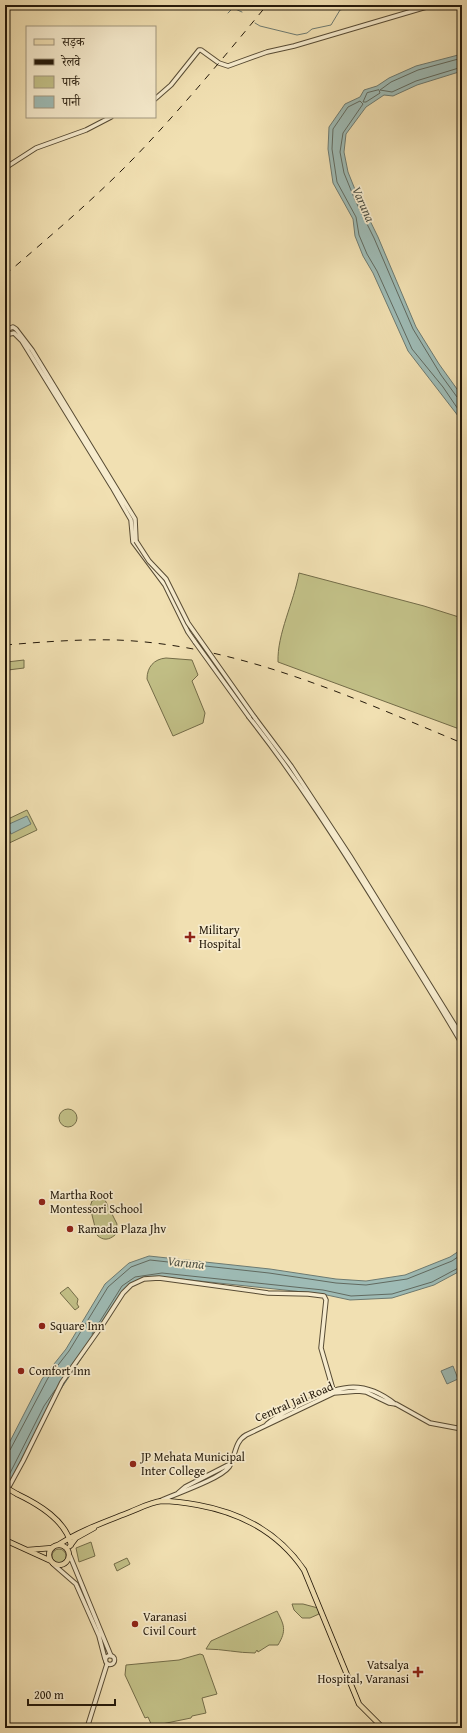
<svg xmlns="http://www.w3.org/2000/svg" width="467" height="1733" font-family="'Gentium Book Plus','Noto Serif Devanagari',serif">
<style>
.green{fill:#c2c087;stroke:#736c48}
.water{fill:#9ebbb5;stroke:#6d7a71}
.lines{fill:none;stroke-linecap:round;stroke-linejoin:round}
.shore{stroke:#616a60;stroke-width:1}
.stream{stroke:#6d7a71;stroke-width:1}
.minor-casing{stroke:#574b34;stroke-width:5.5}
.major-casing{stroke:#24190a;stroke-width:6}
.minor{stroke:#f6ebcd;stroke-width:3.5}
.major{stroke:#f1e0b2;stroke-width:4.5}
.rail{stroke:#24190a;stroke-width:1;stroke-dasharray:7 7;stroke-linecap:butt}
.minor-bridge-casing{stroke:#574b34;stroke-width:5.5;stroke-linecap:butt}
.major-bridge-casing{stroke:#24190a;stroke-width:6;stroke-linecap:butt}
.minor-bridge{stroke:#f6ebcd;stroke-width:3.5}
.major-bridge{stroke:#f1e0b2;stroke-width:4.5}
.poi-dot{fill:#8f2418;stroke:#f6ebcd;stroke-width:1.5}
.labels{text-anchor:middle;stroke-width:3.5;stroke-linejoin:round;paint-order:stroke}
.poi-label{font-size:12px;fill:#24190a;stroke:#f6ebcd;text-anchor:start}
.street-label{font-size:12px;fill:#24190a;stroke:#f6ebcd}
.water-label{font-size:13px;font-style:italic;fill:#4f5246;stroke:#f6ebcd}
</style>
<rect width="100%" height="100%" fill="#f1e0b2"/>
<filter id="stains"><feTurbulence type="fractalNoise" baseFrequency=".005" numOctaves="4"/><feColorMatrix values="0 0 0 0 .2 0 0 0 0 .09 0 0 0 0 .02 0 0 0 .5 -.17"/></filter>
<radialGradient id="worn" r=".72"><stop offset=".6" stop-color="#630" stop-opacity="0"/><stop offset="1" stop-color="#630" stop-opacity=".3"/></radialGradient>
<path class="green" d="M299,573l125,33 38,12v112l-184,-68c-1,-28 16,-60 21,-89z
M166,658l26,2 6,15 -6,6 13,32 -2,10 -30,13 -26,-57c0,-12 7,-20 19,-21z
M24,660v8l-16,2 -1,-8z
M27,810l10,20 -32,15v-27l1,2z
M59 1118a9 9 0 1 1 18 0a9 9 0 1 1-18 0Z
M101,1198l4,2 12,24 -2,11c-6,5 -12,6 -18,0l-7,-28 2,-6z
M68,1287l10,12 -1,5 2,3 -4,3 -15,-17z
M91,1542l4,14 -16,6 -3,-14z
M52 1556a7 7 0 1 1 14 0a7 7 0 1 1-14 0Z
M127,1558l3,6 -13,7 -3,-7z
M292,1604h11l15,4 1,6 -9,4h-8l-8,-8z
M277,1611c7,14 10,19 1,34h-9l-11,7 -1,-2 -2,3c-17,0 -32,-4 -49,-4l5,-8z
M200,1654l3,1 14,39 -15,4 4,15 -14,3 -1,2 -39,8 -4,-9 -3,1 -20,-43 1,-10 53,-5z"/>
<path class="water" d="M462,54v17l-45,14 -24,11 -9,-1 -18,12 -20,27 -2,18 4,20 8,20 22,45 38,90 23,37 23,32v25l-54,-70 -35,-78 -10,-17 -8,-20 -2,-17 -20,-36 -5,-34 1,-22 16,-23 15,-7 4,-7 13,-4 12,-8 27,-12z
M27,816l4,8 -20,10 -4,-9z
M462,1249v21l-28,15 -42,13 -42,2 -28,-6 -160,-17 -25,4 -13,8 -18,33 -58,86 -43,83v-40l37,-72 24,-30 39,-65 24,-21 20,-7 121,13 66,10 30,2 39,-6 45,-18z
M453,1366l5,13 -11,5 -6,-13z"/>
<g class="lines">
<path class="shore" d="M462,58l-44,12 -27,12 -11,8 12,2 24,-11 46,-14
M379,90l1,3 -14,9h-3l4,-9z
M462,398l-5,-1 -16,-22 -28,-46 -39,-91 -19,-38 -11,-27 -4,-21 3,-19 20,-29 -3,-3 -12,6 -15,22 -1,20 5,33 19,35 3,18 8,19 10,17 35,78 31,38 19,28
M92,1334l30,-48 13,-9 27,-4 161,17 28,6 41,-2 40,-12 30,-16
M5,1452l5,-2 38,-72 21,-27 39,-64 23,-20 19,-7 119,13 67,10 30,2 41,-6 45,-18 10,-7
M5,1483l39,-77 11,-16"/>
<path class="stream" d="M228,13l5,-5 9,4
M255,23l5,3 37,9 10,-2 5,-4 19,-4 9,-15 8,-2 3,-3"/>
<g class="minor-casing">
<path id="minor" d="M155,99l16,-14 28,-35h2l18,13 9,3 39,-14 27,-6 139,-41
M5,168l31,-20 50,-18 25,-13
M5,330l8,-3 3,2 16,21 103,169 1,22
M5,335l9,-2 8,8 90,146 19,33 2,22 32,43 23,47 7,10
M249,717c48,61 90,127 131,193 28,45 56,89 82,134
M255,718l36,48 59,90 112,181
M267,1424c10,-9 23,-14 35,-20 35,-17 59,-27 93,0
M178,1493l7,-6 45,-23
M5,1494l18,-33 39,-79 41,-58 20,-31 8,-8 13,-6 15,-1 109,15 40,1 16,2 2,4 -5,48 13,45
M160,1501c15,-7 60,-22 69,-34 7,-11 5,-25 17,-32l88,-42 24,-2 8,1 23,11 7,1 34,19 32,6
M70,1556l41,100
M53,1564l23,20 23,52 6,23
M105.5 1660a4.5 4.5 0 1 1 9 0a4.5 4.5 0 1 1-9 0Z
M87,1728l20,-64"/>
</g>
<g class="major-casing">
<path id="major" d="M17,1494c21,10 49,26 54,51
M5,1540l46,21
M49 1555a10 10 0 1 1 20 0a10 10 0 1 1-20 0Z
M58,1545c23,-15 47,-23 72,-33 10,-4 21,-10 32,-11 12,0 25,2 36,4 44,8 81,28 106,65l55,134 24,24
M70,1546l6,-8 18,-10
M27,1550l25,-2"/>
</g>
<use href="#minor" class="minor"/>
<use href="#major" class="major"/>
<path class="rail" d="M5,275c50,-43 100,-85 145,-134 41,-44 79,-90 117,-136
M5,645c37,-3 74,-6 112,-5 122,5 234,57 345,103"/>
<g class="minor-bridge-casing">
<path id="minor-bridge" d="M136,541l13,20 17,18 22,44 67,95
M195,642l54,75"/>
</g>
<g class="major-bridge-casing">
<path id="major-bridge" d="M5,1487l12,7"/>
</g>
<use href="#minor-bridge" class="minor-bridge"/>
<use href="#major-bridge" class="major-bridge"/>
</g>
<g class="poi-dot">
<path d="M188 931h4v4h4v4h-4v4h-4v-4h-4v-4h4z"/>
<circle cx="42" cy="1202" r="4"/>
<circle cx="70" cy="1229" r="4"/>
<circle cx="42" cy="1326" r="4"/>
<circle cx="21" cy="1371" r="4"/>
<circle cx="133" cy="1464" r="4"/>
<circle cx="135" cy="1624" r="4"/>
<path d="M416 1666h4v4h4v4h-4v4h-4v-4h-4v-4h4z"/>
</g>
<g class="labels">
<g class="poi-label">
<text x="199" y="934">Military<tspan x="199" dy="14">Hospital</tspan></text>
<text x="50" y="1199">Martha Root<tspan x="50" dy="14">Montessori School</tspan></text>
<text x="78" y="1233">Ramada Plaza Jhv</text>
<text x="50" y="1330">Square Inn</text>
<text x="29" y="1375">Comfort Inn</text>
<text x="141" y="1461">JP Mehata Municipal<tspan x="141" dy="14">Inter College</tspan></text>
<text x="143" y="1621">Varanasi<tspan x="143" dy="14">Civil Court</tspan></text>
<text x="409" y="1669" text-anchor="end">Vatsalya<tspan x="409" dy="14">Hospital, Varanasi</tspan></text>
</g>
<g class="street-label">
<text transform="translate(294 1402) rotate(-23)" y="4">Central Jail Road</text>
</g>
<g class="water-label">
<text transform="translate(364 204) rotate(66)" y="5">Varuna</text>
<text transform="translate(186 1262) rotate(6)" y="5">Varuna</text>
</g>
</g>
<rect width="467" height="1733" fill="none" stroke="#f1e0b2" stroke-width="20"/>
<rect x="6" y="6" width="455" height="1721" fill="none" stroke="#24190a" stroke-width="2"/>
<rect x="10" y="10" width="447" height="1713" fill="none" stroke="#24190a"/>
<rect x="26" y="26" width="130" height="92" fill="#f6ebcd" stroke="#a2977f"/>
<rect x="34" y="39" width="20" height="6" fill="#f1e0b2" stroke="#a2977f"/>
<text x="62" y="46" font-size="12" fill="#24190a">सड़क</text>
<rect x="34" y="59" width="20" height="6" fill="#24190a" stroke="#a2977f"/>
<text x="62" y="66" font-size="12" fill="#24190a">रेलवे</text>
<rect x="34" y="76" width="20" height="12" fill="#c2c087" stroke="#a2977f"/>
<text x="62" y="86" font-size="12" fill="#24190a">पार्क</text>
<rect x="34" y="96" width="20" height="12" fill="#9ebbb5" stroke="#a2977f"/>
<text x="62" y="106" font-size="12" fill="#24190a">पानी</text>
<path d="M28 1699v6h87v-6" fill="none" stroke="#24190a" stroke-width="2"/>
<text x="34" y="1699" font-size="12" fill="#24190a" stroke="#f6ebcd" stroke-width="3" paint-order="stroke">200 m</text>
<rect width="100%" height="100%" filter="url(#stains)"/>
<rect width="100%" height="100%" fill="url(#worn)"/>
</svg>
